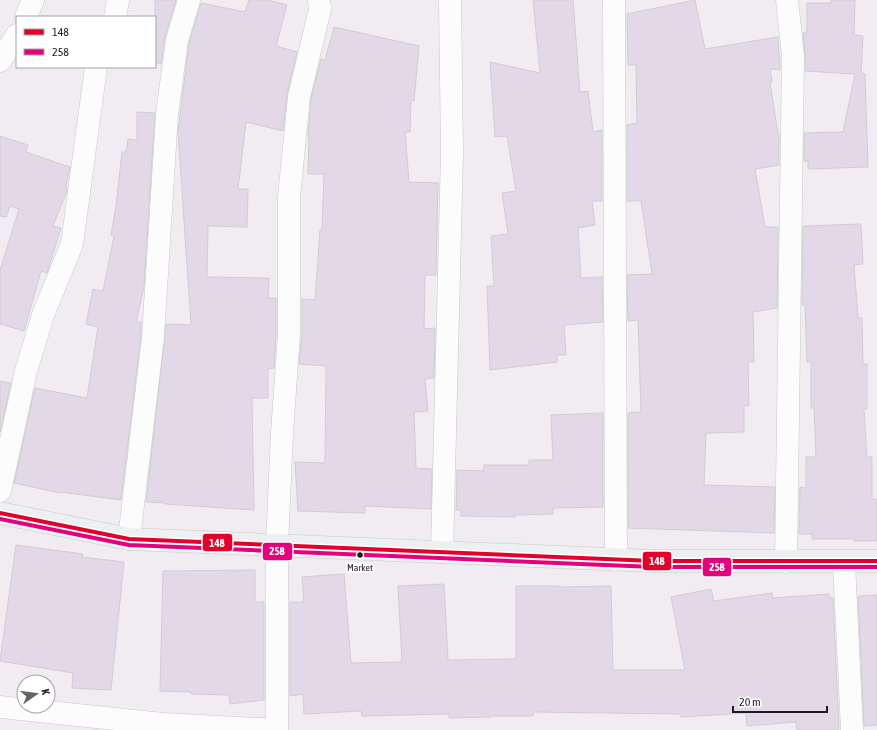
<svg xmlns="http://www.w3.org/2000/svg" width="877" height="730" font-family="'Asap Condensed',sans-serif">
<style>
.building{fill:#e3d8e7;stroke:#d0cdd1}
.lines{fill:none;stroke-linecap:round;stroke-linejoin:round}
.street-casing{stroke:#cbc7cc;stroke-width:23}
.secondary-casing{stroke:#cbc7cc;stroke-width:23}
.street{stroke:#fdfcfd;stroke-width:22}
.secondary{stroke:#edf0f0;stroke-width:22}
.bus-1-casing{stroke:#fff;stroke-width:7}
.bus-2-casing{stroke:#fff;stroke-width:7}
.bus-1{stroke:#e4002b;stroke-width:4}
.bus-2{stroke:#e5007d;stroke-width:4}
.bus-dot{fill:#1f1c20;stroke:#fff;stroke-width:1.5}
.labels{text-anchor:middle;stroke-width:4;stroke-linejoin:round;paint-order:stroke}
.bus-label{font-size:10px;fill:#1f1c20;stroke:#fff}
.line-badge{stroke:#fff;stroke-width:1.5}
.badge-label{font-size:11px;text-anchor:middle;font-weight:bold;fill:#fff}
</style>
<rect width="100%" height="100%" fill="#f0ecf2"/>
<path class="building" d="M155,0h21l-11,37 -4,27 -6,-2z
M249,0h18l20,5 -11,41 21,6 -10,42 -4,37 -37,-9 -8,67h10l-1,38 -39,-1 -1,51 62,1 -1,20h8v36l-2,34 -6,1v29h-16l2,112 -89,-6v-1l-19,-1 20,-178 25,1 -13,-193 11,-89 12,-40 44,9z
M533,0h40l7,92 8,-1 5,41 9,-2v71h-10l3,24 -17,3 3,50 21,-1 1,45 -39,3 2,30h-9v7l-67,8 -3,-84h7l-3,-50 17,-2 -6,-41 14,-2 -9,-55 -12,1 -5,-75 50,11z
M695,0l10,49 73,-12 2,33 -10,-1 2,13h-2l8,52h1v31l-24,4 10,58h13l-1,81 -24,4 1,50h-6l1,44h-5v26l-38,1 -2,52 71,2 -1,46 -146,-5v-115l13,-1 -3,-92 -10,1 -1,-46 25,-1 -11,-73h-14v-76l10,-2 -1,-58h-8l-1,-51z
M831,0h24l-1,35 9,1 -2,37 4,1 3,93 -60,2v-8h-4v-28l39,-1 12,-58 -50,-3v-16l-2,-22 4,-1v-29h24z
M334,27l85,19 -5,55 -3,-1 -1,32h-5l4,50 29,1 -2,92h-11l-1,54 11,-1 -1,48v2l-9,1 3,32 -14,1 2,56 16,1 -1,40 -66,-3v7l-67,-2 -3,-49 30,1 1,-97 -27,-2 3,-30v-35l13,1 5,-70h2l2,-56h-16l1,-37 -1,-1 3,-37 10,-40 4,1z
M137,112l18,1 -11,174 -8,35h5v14l-20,164 -60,-8 -1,1 -46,-10 21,-95 52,10 11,-71 -12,-3 7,-35 10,2 11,-55 -3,-1 5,-29 6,-54h4l2,-13 9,1z
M0,136l28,9 -2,7 44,15 -4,19 1,5 -14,35 8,2 -14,45 -6,-2 -17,60 -24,-7v-54l19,-61 -9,-3 -4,11 -6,-1z
M861,224l2,40 -9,1 4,53h4l1,46h4v45h-3l3,48h5v42h5v42h-23v-2h-42v-5h-13l1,-47 6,1v-31h10l-2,-49h-3v-46h-4l-2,-57h-3l1,-79z
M0,381l11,2 -11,49z
M603,413v94l-50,1v6l-38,1v2l-54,-1v-6h-5l1,-40 26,1 1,-6h45v-5h24l-2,-45z
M16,545l67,9 -1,3 42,5 -13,128 -39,-2 1,-15 -73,-12z
M255,570v32h9v98l-34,4 -1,-9 -38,-1v-2l-31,-1 3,-120z
M344,574l7,89 51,-1 -4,-76 46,-2 4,76 68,-1v-73h43v1l52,-1 2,84h72l-14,-73 40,-8 3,12 58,-8 1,5 56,-4v4h4l6,132h-42l-1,-8 -49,4 -1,-13 -65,4v-3l-148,-2v4h-43v1l-41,1v-4l-87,2 -1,-5 -57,3 -1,-20 -13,2v-94h14l-2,-25z
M877,595v130l-13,1 -6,-130z"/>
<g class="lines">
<g class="street-casing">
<path id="street" d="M614,0l2,560
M26,17l7,-17
M115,17l3,-17
M0,61l17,-26
M0,491l26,-120 17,-56 29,-71 24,-177
M129,539l24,-202 14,-223 10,-74 12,-40
M442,552l10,-399 -2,-153
M786,562l7,-506 -6,-56
M844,562l8,168
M0,707l163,17 112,6
M277,730v-185l5,-112 7,-99v-137l10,-100 21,-88 -1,-9"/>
</g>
<g class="secondary-casing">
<path id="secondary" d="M0,513l129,26 525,22h223"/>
</g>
<use href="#street" class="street"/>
<use href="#secondary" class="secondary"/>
<g class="bus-1-casing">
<path id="bus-1" d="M0,513l129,26 525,22h223"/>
</g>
<g class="bus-2-casing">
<path id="bus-2" d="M0,519l129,26 525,22h223"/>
</g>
<use href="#bus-1" class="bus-1"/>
<use href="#bus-2" class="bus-2"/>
</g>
<circle class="bus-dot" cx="360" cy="555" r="3.5"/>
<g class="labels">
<g class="bus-label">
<text x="360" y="571">Market</text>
</g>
</g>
<g class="line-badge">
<rect x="202" y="533" width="31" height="19" rx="4" fill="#e4002b"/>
<rect x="262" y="542" width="31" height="19" rx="4" fill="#e5007d"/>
<rect x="642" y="551" width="30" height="20" rx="4" fill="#e4002b"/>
<rect x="702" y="557" width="30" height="20" rx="4" fill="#e5007d"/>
</g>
<g class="badge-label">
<text x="217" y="547">148</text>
<text x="277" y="555">258</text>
<text x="657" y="565">148</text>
<text x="717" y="571">258</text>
</g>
<rect x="16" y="16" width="140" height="52" fill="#ffffff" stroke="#a5a4a6"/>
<rect x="24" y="29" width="20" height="6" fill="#e4002b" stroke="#a5a4a6"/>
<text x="52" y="36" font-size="12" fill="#1f1c20">148</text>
<rect x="24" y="49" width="20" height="6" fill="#e5007d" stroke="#a5a4a6"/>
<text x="52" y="56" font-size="12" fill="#1f1c20">258</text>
<g transform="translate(36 694) rotate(76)"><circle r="19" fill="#ffffff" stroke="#a5a4a6"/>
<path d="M0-3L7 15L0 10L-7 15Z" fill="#68656a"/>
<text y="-6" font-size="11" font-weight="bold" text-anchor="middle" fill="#1f1c20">K</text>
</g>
<path d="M733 706v6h94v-6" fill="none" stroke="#1f1c20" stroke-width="2"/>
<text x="739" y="706" font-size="12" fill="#1f1c20" stroke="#ffffff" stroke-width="3" paint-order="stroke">20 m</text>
</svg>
